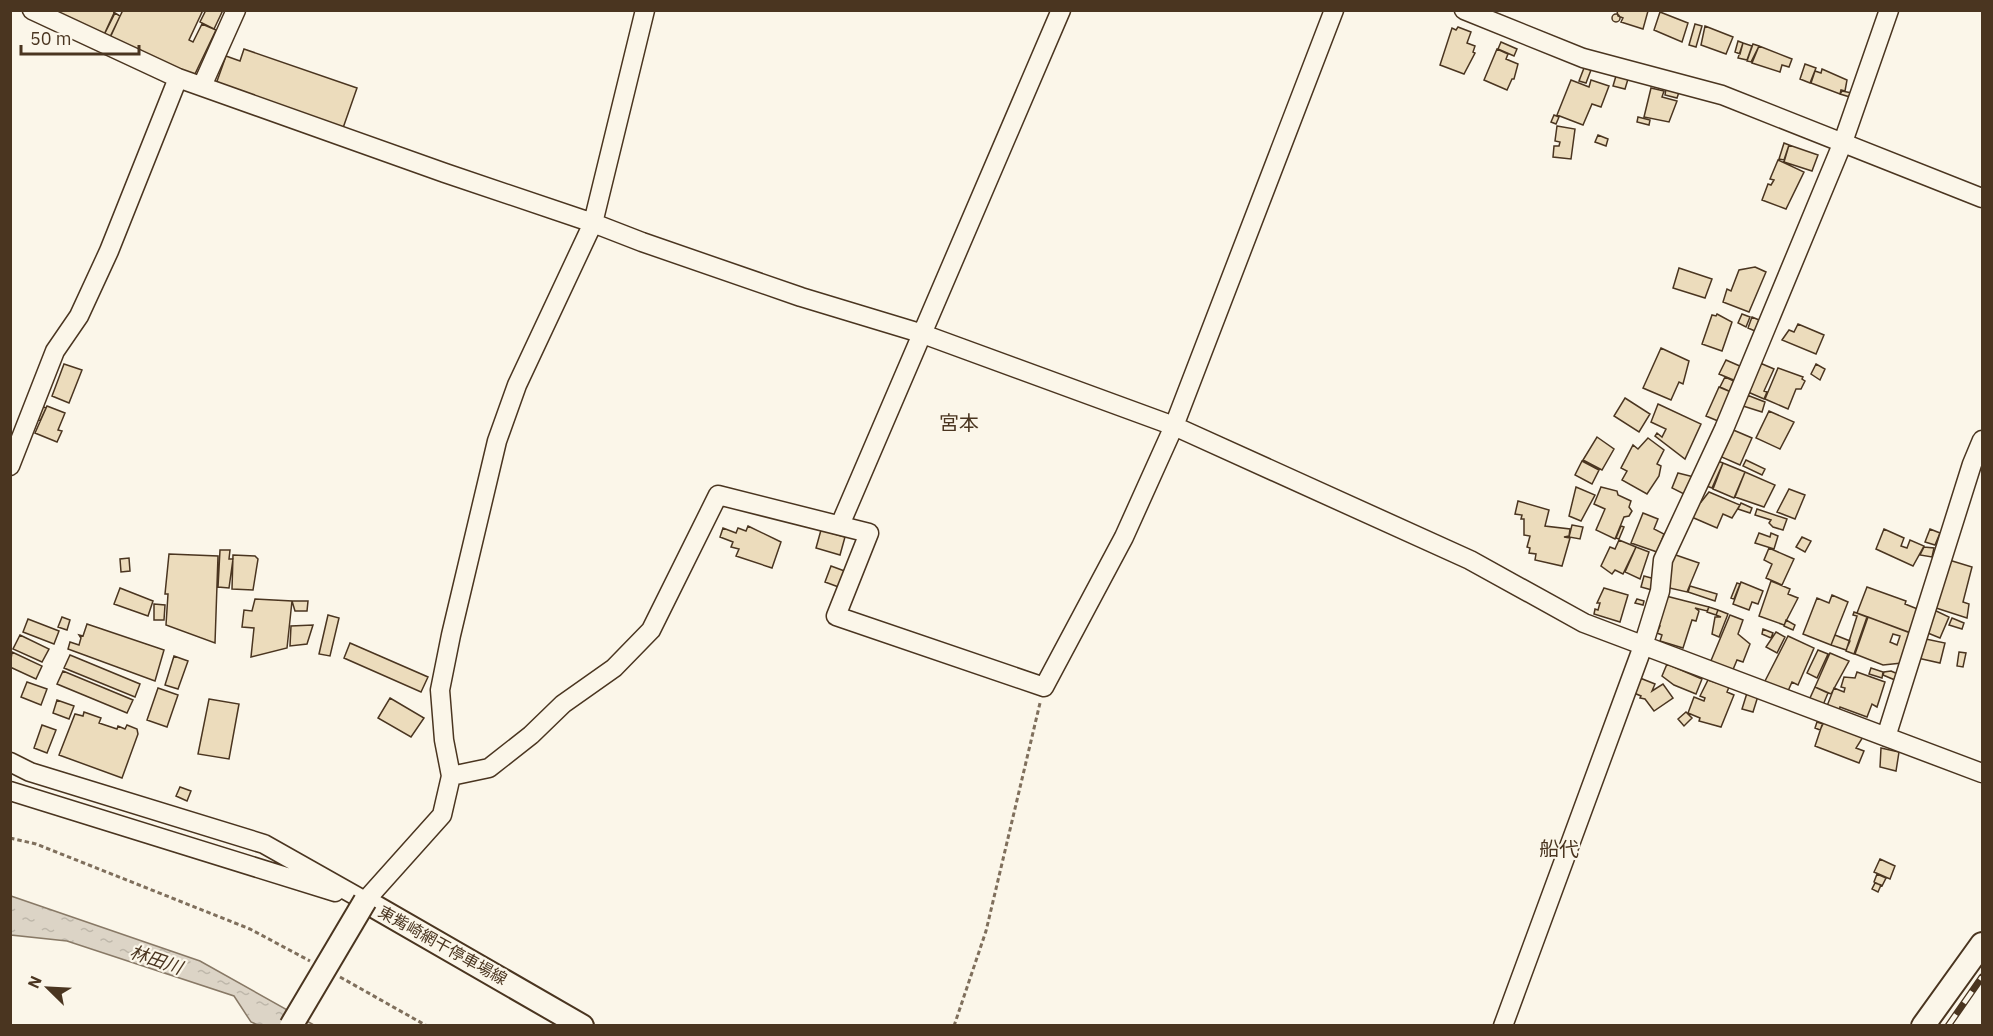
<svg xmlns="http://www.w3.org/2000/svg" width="1993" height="1036" font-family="'IBM Plex Sans','Noto Sans JP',sans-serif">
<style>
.water{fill:url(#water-ripples);stroke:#887966;stroke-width:1.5}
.building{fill:#ecdcbc;stroke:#4a3520;stroke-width:1.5;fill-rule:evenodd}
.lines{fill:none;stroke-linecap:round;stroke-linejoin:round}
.minor-casing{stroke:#4a3520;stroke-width:21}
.major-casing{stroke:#4a3520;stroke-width:26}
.path{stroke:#7f6f5c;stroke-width:3;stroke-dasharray:4.5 3;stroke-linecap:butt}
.minor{stroke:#fbf6e9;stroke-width:18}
.major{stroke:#fbf6e9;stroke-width:22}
.rail-casing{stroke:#4a3520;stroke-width:7}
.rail{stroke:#fbf6e9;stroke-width:4.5;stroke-dasharray:14;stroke-linecap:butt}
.major-bridge-casing{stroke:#4a3520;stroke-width:26;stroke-linecap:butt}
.major-bridge{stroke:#fbf6e9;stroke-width:22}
.labels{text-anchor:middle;stroke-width:4.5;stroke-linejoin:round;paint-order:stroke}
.street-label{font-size:16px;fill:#4a3520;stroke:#fbf6e9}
.water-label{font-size:18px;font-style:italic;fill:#4a3520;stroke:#fbf6e9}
.quarter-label{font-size:20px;fill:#4a3520;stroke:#fbf6e9}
</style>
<defs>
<pattern id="water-ripples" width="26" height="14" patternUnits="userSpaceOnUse" patternTransform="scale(1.5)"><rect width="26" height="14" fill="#dcd4c6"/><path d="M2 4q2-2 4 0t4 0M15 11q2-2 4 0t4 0" fill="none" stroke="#beb7aa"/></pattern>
</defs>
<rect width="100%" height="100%" fill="#fbf6e9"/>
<path class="water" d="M11,896l189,65 114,64h-56l-7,-3 -17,-26 -167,-55 -56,-6z"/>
<path class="building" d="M44,10h69l1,3 -12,26z
M123,10h80l-14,30 4,2 9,-18 14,6 -22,46 -86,-35z
M206,10h17l-9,19 -14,-7z
M1617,11h31l-5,18 -22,-7 2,-4 -5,-2z
M1660,12l28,11 -6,19 -28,-12z
M115,13l5,3 -11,24 -6,-3z
M1612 18a4 4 0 1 1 8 0a4 4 0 1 1-8 0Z
M1695,24l7,2 -6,21 -7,-2z
M1705,26l28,11 -7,17 -25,-9z
M1458,27l13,5 -4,11 8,3 -2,6 2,1 -11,21 -24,-9 12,-37 4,2z
M1738,41l5,2 -3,11 -5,-2z
M1501,42l16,7 -3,7 -16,-7z
M1743,43l9,3 -5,14 -9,-2z
M1753,44l6,2 -8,16 -4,-1z
M1759,46l33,13 -3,8 -7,-2 -2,7 -28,-9z
M244,49l113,39 -14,40 -127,-44 10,-28 14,5z
M1497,49l11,5 -2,5 12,5 -4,15h-2l-5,11 -23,-10z
M1805,64l11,4 -6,15 -10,-4z
M1584,68l7,2 -5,13 -7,-2z
M1822,69l25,11 -2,11 -4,-1 -1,4 -29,-11 4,-12 6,2z
M1616,76l12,3 -3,10 -12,-3z
M1571,80l18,7 2,-7 18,6 -8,21 -9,-3 -9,21 -26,-10z
M1651,88l13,3 -2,6 15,4 -8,21 -25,-5z
M1666,89l13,3 -2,6 -12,-3z
M1842,91l10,2 -2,4 -10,-3z
M1554,115l5,2 -3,7 -5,-2z
M1638,117l12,3 -1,5 -12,-3z
M1557,126l18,3 -4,30 -18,-2 1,-11h5l1,-4 -5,-1z
M1598,135l10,4 -2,7 -11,-4z
M1784,143l5,2 -5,15 -5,-1z
M1789,145l29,10 -6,16 -28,-9z
M1778,160l26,12 -18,37 -24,-9 6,-16 3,1 3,-5 -4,-1z
M1755,267l11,5 -17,40 -26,-10 4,-13 4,2 8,-21z
M1679,268l33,11 -7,19 -32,-10z
M1717,314l15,8 -10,29 -20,-7 10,-29 4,1z
M1742,314l8,3 -4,10 -8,-4z
M1752,317l7,3 -4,11 -7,-3z
M1798,324l26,11 -8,19 -34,-14 7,-10 5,2z
M1661,348l28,13 -6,23 -4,-2 -8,18 -28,-12z
M1726,360l16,7 -6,14 -17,-7z
M1760,363l14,6 -10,22 3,1 -3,7 -16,-7z
M64,364l18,6 -13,33 -17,-7z
M1816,364l9,5 -5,11 -9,-6z
M1778,368l25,9 -1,2 3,2 -4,8h-5l-8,20 -23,-10z
M1725,377l11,5 -5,10 -11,-5z
M1719,387l12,5 -13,29 -12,-5z
M1747,395l18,7 -3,10 -19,-6z
M1625,398l25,16 -11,18 -25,-16z
M1658,404l43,20 -16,35 -30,-23 2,-3 5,4 4,-8 -15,-7z
M41,406l5,2 -6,13 -4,-2z
M47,406l18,7 -7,17 4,1 -5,11 -22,-9z
M1769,411l25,11 -14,27 -24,-11z
M1731,429l21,9 -12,27 -23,-10z
M1597,437l17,12 -12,21 -19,-10z
M1648,438l16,12 -7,14 4,2 -2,10 -12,18 -25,-14 5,-9 -6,-3 12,-23 5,4z
M1715,460l8,3 -11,25 -8,-3z
M1746,460l19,9 -3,6 -19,-9z
M1582,461l17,9 -7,14 -17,-9z
M1723,463l22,9 -11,26 -21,-9z
M1745,472l30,13 -11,22 -29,-10z
M1678,473l16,4 -8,18 -14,-7z
M1576,487l19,8 -14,26 -12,-5z
M1601,487l16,4 1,4 13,6 -2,6 3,4 -3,5 -5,1 -9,22 -19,-9 9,-21 -11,-5z
M1789,489l16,6 -10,24 -18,-7z
M1709,492l31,13 -8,13 -9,-4 -6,14 -30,-13 7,-16 7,3z
M1518,501l31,9 -4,16 25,3 -1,7 -5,1 6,1 -8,28 -27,-6 1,-6 -7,-1 1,-5 -3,-1 3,-11 -6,-1v-16h-3l1,-4 -7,-1z
M1741,503l11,5 -2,5 -12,-4z
M1757,509l30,10 -4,11 -10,-3 -4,-4 2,-3 -16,-5z
M1643,513l15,6 -4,10 10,5 -7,18 -26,-9z
M1572,525l11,2 -3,12 -11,-2z
M748,526l33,16 -9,26 -36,-12 3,-7 -8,-2 2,-5 -13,-5 3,-9 13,5 2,-5 8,3z
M1621,526l3,1 -5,12 -3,-1z
M1884,529l20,9 -3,8 6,2 3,-8 14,6 -11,20 -37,-17z
M1930,529l10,4 -5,12 -10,-3z
M821,530l24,7 -5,18 -24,-7z
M1759,533l11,4 1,-4 7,3 -4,13 -19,-6z
M1802,537l9,4 -6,11 -9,-5z
M1619,540l17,7 -13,27 -8,-4 -3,4 -11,-8 9,-19 5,2z
M1636,547l13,5 -9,27 -15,-7z
M1924,547l10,1 -2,9 -12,-2z
M1769,548l25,11 -12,26 -16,-7 6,-14 -8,-4z
M220,550h10l-1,9h4l-4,29 -11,-1z
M1670,553l29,10 -12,29 -22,-5z
M169,554l49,2 -3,87 -49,-18 2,-31h-3z
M233,555l22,1 3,3 -5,31 -21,-1z
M129,558l1,13 -9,1 -1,-13z
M1949,560l23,7 -9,35 6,2 -2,14 -34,-11z
M831,566l19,7 -6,16 -19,-7z
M1644,576l11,3 -3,11 -11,-3z
M1771,581l19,8 -2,5 10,4 -14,27 -25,-9z
M1741,582l22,9 -5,13 -6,-2 -3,8 -16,-6z
M1737,583l3,1 -6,15 -3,-1z
M1690,586l27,8 -2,7 -27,-9z
M1867,587l39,14 -1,3 15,6 -9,23 -54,-20z
M120,588l33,13 -5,15 -34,-12z
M1604,588l24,7 -8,27 -26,-8 1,-5 3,1 2,-7h-3z
M1832,595l16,7 -17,43 -28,-11 14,-36 12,5z
M1666,596l43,11 -2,4 -12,-3 4,3 -3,10 -4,-1 -9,28 -23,-7 2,-6 -5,-2 3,-7 -3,-1z
M255,599l37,2 -5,47 -36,9 3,-29 -12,-1 2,-17 8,1z
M1637,599l7,2 -1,4 -8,-2z
M292,601h16l-1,10h-12z
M154,604l11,1 -1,15h-10z
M1709,607l9,3 -2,5 -9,-3z
M1932,609l17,8 -9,21 -17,-7z
M1718,610l10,4 -9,23 -7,-3 3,-17h6l-5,-2z
M1854,612l13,5 -13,37 -8,-3 11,-35 -4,-1z
M328,615l11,3 -9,38 -11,-2z
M1730,615l13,5 -5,14 12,10 -7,18 -6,-2 -5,12 -22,-9z
M62,617l8,3 -3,10 -9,-3z
M1868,617l45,17 -11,29 -19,2 -28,-11zM1893,634l7,2 -3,9 -7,-3z
M1952,618l12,5 -2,6 -13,-4z
M28,619l31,12 -5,13 -31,-12z
M1786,620l9,5 -2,5 -9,-4z
M87,624l77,26 -9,31 -87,-32 2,-7 9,3 2,-7 -2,-3 4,1z
M313,625l-6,19 -17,2 1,-20z
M1763,629l10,4 -2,5 -9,-4z
M1776,632l9,5 -8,16 -11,-6z
M20,635l29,14 -7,13 -29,-13z
M1835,635l15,6 -4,9 -15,-5z
M1788,636l26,12 -16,37 -6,-3 -4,9 -24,-8z
M1921,638l24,5 -5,20 -27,-6z
M350,643l78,34 -7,15 -77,-34z
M1818,650l10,4 -11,24 -10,-5z
M12,652l30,14 -6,13 -26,-12z
M1959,652l7,1 -3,14 -6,-1z
M1830,653l19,8 -18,33 -16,-7z
M70,655l70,29 -5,13 -71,-29z
M174,656l14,5 -10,28 -13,-4z
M1667,664l35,15 -6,15 -22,-9 -12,-9z
M1871,668l12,4 -1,6 -13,-4z
M63,671l70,29 -6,13 -70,-29z
M1891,671l9,4 -5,5 -12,-5 1,-3z
M1857,672l28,10 -8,25 -5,-3 -5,13 -27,-10 -1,4 -12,-5 7,-18 10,4 1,-4 -4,-1 3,-10 11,1z
M1640,678l15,6 -3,7 11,-7 10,14 -19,13 -9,-12 -5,-1 1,-2 -7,-3z
M1708,680l21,7 -2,5 7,3 -13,32 -22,-6 1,-3 -12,-5 6,-16 10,4 1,-3 -5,-2z
M27,682l20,7 -6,16 -20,-8z
M1815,687l13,6 -5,12 -13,-7z
M158,688l20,7 -11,32 -20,-7z
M1747,693l11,3 -5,16 -11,-3z
M390,698l34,20 -13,19 -33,-19z
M209,699l30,5 -10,55 -31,-5z
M57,700l17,6 -5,13 -16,-6z
M84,712l17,6 -2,5 18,6 1,-3 7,3 2,-4 10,4 1,5 -16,44 -63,-23 16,-41 8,2z
M1686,712l6,6 -8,8 -6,-7z
M1817,722l6,2 -3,6 -5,-2z
M1823,722l40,15 -7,11 8,3 -5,12 -44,-17z
M42,725l14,5 -9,23 -13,-5z
M1881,748l18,4 -3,19 -16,-4z
M180,787l11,4 -4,10 -11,-5z
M1880,859l15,7 -5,13 -16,-7z
M1877,874l9,4 -4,8 -8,-4z
M1875,883l6,2 -3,7 -6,-3z"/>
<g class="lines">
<g class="minor-casing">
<path id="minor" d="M32,10l146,68 267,95 148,50 49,19 159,55 119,36 254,93 296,134 114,63 398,150
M1464,10l119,48 139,37 260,103
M202,86l34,-76
M10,466l45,-115 24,-35 30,-65 69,-173
M840,525l221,-515
M1886,737l86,-273 10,-24
M10,762l20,10 234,72 101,57
M451,776l38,-8 42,-33 32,-31 51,-36 37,-38 67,-135 151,38 -33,83 208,71 80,-150 50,-111 160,-416
M10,791l325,101
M365,901l77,-86 9,-39 -7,-36 -4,-50 11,-55 46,-194 20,-56 76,-162 52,-213
M1503,1026l140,-380 17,-55 3,-31 61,-131 119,-287 46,-132"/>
</g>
<g class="major-casing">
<path id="major" d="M365,901l217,125
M1923,1026l59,-82"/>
</g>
<path class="path" d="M10,838l26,6 214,85 60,32
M340,977l87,49
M954,1026l32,-95 54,-228"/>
<use href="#minor" class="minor"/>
<use href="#major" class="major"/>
<g class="rail-casing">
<path id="rail" d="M1948,1026l34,-49"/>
</g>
<use href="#rail" class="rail"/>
<g class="major-bridge-casing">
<path id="major-bridge" d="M291,1026l74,-125"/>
</g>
<use href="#major-bridge" class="major-bridge"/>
</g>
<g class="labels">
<g class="street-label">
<text transform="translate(443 945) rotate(29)" y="6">東觜崎網干停車場線</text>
</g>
<g class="water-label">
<text transform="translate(156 960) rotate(19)" y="6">林田川</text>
</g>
<g class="quarter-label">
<text x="959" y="430">宮本</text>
<text x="1559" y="856">船代</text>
</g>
</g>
<rect width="1993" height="1036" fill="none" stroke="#4a3520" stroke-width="24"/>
<g transform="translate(48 988) rotate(294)" stroke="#fbf6e9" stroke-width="4.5" paint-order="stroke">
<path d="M0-4.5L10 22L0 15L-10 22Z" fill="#4a3520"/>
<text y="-9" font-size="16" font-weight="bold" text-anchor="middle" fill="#4a3520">N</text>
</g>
<path d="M21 45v9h118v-9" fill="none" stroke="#4a3520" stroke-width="3"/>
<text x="30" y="45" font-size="18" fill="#4a3520" stroke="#fbf6e9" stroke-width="4.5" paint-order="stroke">50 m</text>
</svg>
